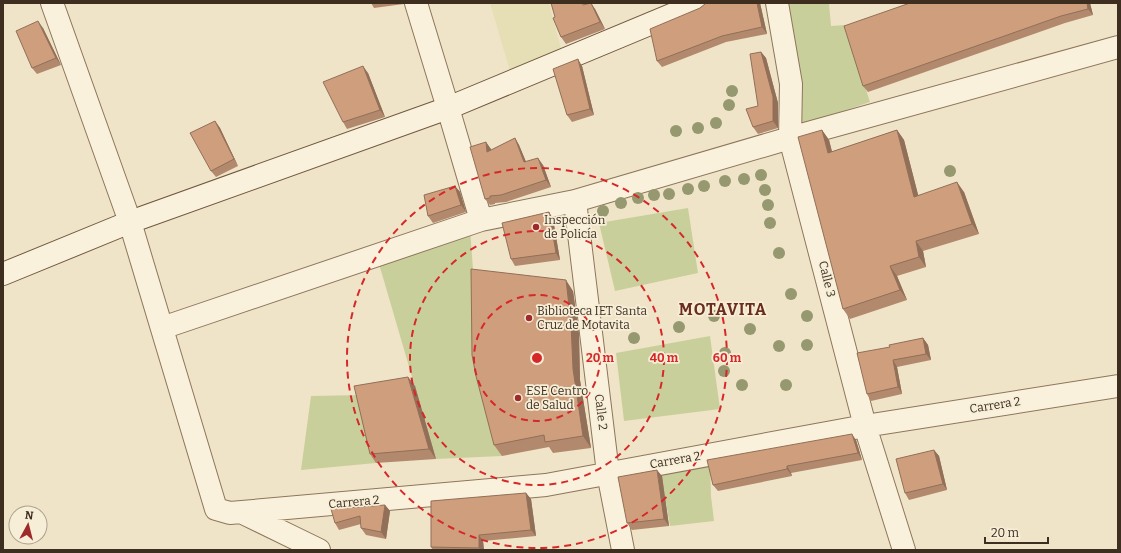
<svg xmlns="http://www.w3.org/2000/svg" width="1121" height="553" font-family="Bitter,serif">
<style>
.farmland{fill:#e6deb5}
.green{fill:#c9cf9b}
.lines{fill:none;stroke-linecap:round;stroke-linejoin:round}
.street-casing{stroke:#8d765c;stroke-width:24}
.secondary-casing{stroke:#6f573f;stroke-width:24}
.street{stroke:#faf1dc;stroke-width:22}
.secondary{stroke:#faf1dc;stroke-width:22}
.tree{fill:#96986f}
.wall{fill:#b2896c}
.shaded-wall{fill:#916f58}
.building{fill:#cf9f7d;stroke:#916f58}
.ring{fill:none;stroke:#d62828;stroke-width:2;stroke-dasharray:7 5}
.poi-dot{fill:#9e2a2b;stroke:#f7eed8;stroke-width:1.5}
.labels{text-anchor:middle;stroke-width:3.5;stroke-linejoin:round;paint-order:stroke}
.poi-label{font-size:12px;fill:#3d2e20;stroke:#f7eed8;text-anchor:start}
.street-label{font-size:12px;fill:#3d2e20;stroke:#f7eed8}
.district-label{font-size:16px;font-weight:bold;letter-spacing:1px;fill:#6b2e1e;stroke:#f7eed8}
.centre{fill:#d62828;stroke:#f7eed8;stroke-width:2}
.ring-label{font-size:12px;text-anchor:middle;font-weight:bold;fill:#d62828;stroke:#f7eed8;stroke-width:3.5;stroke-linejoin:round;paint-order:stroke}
</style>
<rect width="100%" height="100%" fill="#f0e4c8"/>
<path class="farmland" d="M490,3h59l12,46 -51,22z"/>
<path class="green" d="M786,3h43l2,23 14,-1 25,77 -73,25z
M688,208l10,65 -83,18 -16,-68z
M470,228l10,138 22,90 -66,3 -59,-202z
M710,336l10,73 -96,12 -8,-68z
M361,395l15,68 -75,7 10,-74z
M710,459l1,37 3,25 -44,5 -10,-59z"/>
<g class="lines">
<g class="street-casing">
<path id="street" d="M52,3l78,219 86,287 14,4 316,-28 319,-59 253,-40
M416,3l32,105 33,112
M777,3l14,81 -1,54 75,288 39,124
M575,201l33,272 15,77
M162,328l319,-108 94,-19 215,-63 328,-91
M241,512l78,38"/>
</g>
<g class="secondary-casing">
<path id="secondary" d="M3,274l127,-52 318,-114 252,-105"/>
</g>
<use href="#street" class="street"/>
<use href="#secondary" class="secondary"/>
</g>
<g class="tree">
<circle cx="732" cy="91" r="6"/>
<circle cx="729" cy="105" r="6"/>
<circle cx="716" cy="123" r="6"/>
<circle cx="698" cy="128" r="6"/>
<circle cx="676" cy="131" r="6"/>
<circle cx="950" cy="171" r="6"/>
<circle cx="761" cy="175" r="6"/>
<circle cx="744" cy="179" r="6"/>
<circle cx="725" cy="181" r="6"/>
<circle cx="704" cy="186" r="6"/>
<circle cx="688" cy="189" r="6"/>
<circle cx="765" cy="190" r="6"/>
<circle cx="669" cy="194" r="6"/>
<circle cx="654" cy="195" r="6"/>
<circle cx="638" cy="198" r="6"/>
<circle cx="621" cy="203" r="6"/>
<circle cx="768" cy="205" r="6"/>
<circle cx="603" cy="211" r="6"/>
<circle cx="770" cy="223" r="6"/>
<circle cx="779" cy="253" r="6"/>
<circle cx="791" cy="294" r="6"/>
<circle cx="714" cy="316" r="6"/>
<circle cx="807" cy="316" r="6"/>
<circle cx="679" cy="327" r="6"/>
<circle cx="750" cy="329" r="6"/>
<circle cx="634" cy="338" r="6"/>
<circle cx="807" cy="345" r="6"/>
<circle cx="779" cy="346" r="6"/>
<circle cx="725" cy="353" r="6"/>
<circle cx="724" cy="371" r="6"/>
<circle cx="742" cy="385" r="6"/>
<circle cx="786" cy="385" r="6"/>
</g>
<path class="wall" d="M371,3h33v1l-30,4z
M760,3l7,31 -41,8 -64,25 -5,-6 43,-53 5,-4z
M910,3h180l3,12 -28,8 -197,69 -5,-6z
M584,5l11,4 10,20 -39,15 -5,-7z
M43,28l18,37 -24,9 -5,-6z
M761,52l5,6 12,45v25l-20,6 -5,-7 5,-21z
M582,66l12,49 -22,7 -5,-7z
M368,73l17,44 -38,12 -4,-7z
M215,121l5,7 18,38 -22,11 -5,-6z
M822,130l7,10 3,12 65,-22 7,10 14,55 46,-3 15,42 -56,17 3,16 -29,9 10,24 -57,19 -7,-10z
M515,138l4,7 7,17 17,3 8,22 -45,15 -11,1v1l-5,1 -5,-6 1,-57 5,8z
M455,186l5,6 6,20 -33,11 -5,-7z
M549,212l4,7 7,41 -45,6 -4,-7z
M573,291l6,43 1,46 11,68 -38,5 -4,-6 -47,9 -8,-11z
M923,338l5,7 3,15 -34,7 5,27 -31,7 -4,-7 23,-47z
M408,377l7,9 21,73 -60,4 -6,-9z
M856,440l6,20 -71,13 1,3 -74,15 -5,-6z
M934,450l5,6 8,34 -38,10 -4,-7z
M662,476l7,50 -37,4 -5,-7z
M526,493l5,6 5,37 -53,5 1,9h-51l-2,-3z
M385,505l5,6 -4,28 -20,-4 -5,-7v-4l-22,6 -4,-7z"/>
<path class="shaded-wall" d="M591,3l4,6 10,20 -5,-7z
M757,3h3l7,31 -5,-7z
M1087,3h3l3,12 -5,-6z
M38,21l5,7 18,37 -5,-7z
M761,52l5,6 12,45v25l-5,-7z
M578,59l4,7 12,49 -4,-6z
M363,66l5,7 17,44 -5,-7z
M215,121l5,7 18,38 -4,-7z
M822,130l7,10 6,23 -7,-10z
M897,130l7,10 17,66 -7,-9z
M515,138l4,7 10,24 -5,-7z
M486,142l5,7v10l-4,-7z
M538,158l5,7 8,22 -5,-7z
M957,182l7,10 15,42 -7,-10z
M455,186l5,6 6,20 -5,-7z
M549,212l4,7 7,41 -4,-7z
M916,241l7,10 3,16 -7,-10z
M890,266l7,10 10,24 -7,-10z
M566,280l7,11 6,43 1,46 11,68 -8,-12 -10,-67z
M923,338l5,7 3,15 -5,-6z
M893,360l4,7 5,27 -4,-7z
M408,377l7,9 21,73 -7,-10z
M852,434l4,6 6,20 -4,-7z
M934,450l5,6 8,34 -4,-6z
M787,466l4,7 1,3 -5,-7z
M657,470l5,6 7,50 -5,-7z
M526,493l5,6 5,37 -5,-6z
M385,505l5,6 -4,28 -5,-7z
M479,535l4,6 1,9h-3l-2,-2z"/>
<path class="building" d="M551,3h31l1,2 8,-2 9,19 -39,15 -8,-19 2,-1z
M705,3h52l5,24 -40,9 -65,25 -7,-32 50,-21 5,-4z
M910,3h177l1,6 -27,7 -198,70 -19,-60z
M38,21l18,37 -24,10 -16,-37z
M761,52l12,45v24l-20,6 -7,-18 12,-3 -8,-52z
M578,59l12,50 -23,6 -14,-46z
M363,66l17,44 -37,12 -20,-40z
M215,121l19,38 -23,12 -21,-38z
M822,130l6,23 69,-23 17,67 43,-15 15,42 -56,17 3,16 -29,9 10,24 -57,19 -45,-172z
M515,138l9,24 14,-4 8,22 -45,15 -11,1v2l-5,1 -15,-52 16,-5 1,10z
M455,186l6,19 -33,11 -4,-21z
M549,212l7,41 -45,6 -9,-36z
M471,269l95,11 5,43 2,46 10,67 -38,6 -1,-7 -50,10 -18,-69 -4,-21z
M923,338l3,16 -33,6 5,27 -31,7 -10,-41 33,-6 -1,-2z
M408,377l21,72 -59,5 -16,-68z
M852,434l6,19 -71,13v3l-74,16 -6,-25z
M934,450l9,34 -38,9 -9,-34z
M657,470l7,49 -37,4 -9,-46z
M526,493l5,37 -52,5v13l-48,-1v-46z
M385,505l-4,27 -20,-4 -1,-12 -25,7 -4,-14z"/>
<g class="ring">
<circle cx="537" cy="358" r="63"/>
<circle cx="537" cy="358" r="127"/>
<circle cx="537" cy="358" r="190"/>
</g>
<g class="poi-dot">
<circle cx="536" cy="227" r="4"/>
<circle cx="529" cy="318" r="4"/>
<circle cx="518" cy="398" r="4"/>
</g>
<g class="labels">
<g class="poi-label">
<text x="544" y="224">Inspección<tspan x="544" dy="14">de Policía</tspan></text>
<text x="537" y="315">Biblioteca IET Santa<tspan x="537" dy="14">Cruz de Motavita</tspan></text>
<text x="526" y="395">ESE Centro<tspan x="526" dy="14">de Salud</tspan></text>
</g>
<g class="street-label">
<text transform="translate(827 279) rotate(76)" y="4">Calle 3</text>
<text transform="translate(995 405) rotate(-9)" y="4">Carrera 2</text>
<text transform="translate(601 412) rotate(83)" y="4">Calle 2</text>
<text transform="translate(675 460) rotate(-10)" y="4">Carrera 2</text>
<text transform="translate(354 502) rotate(-5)" y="4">Carrera 2</text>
</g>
<g class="district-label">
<text x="723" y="315">MOTAVITA</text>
</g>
</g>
<circle cx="537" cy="358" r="6" class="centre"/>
<g class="ring-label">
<text x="600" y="362">20 m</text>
<text x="664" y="362">40 m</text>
<text x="727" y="362">60 m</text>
</g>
<rect width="1121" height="553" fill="none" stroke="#3d2e20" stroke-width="8"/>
<g transform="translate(28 525) rotate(7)"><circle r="19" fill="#f7eed8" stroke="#ada18e"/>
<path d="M0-3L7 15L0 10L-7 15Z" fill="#9e2a2b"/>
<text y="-6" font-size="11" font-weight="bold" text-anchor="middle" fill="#3d2e20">N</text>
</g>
<path d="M985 537v6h63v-6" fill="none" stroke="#3d2e20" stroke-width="2"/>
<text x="991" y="537" font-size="12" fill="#3d2e20" stroke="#f7eed8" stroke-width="3" paint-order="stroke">20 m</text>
</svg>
